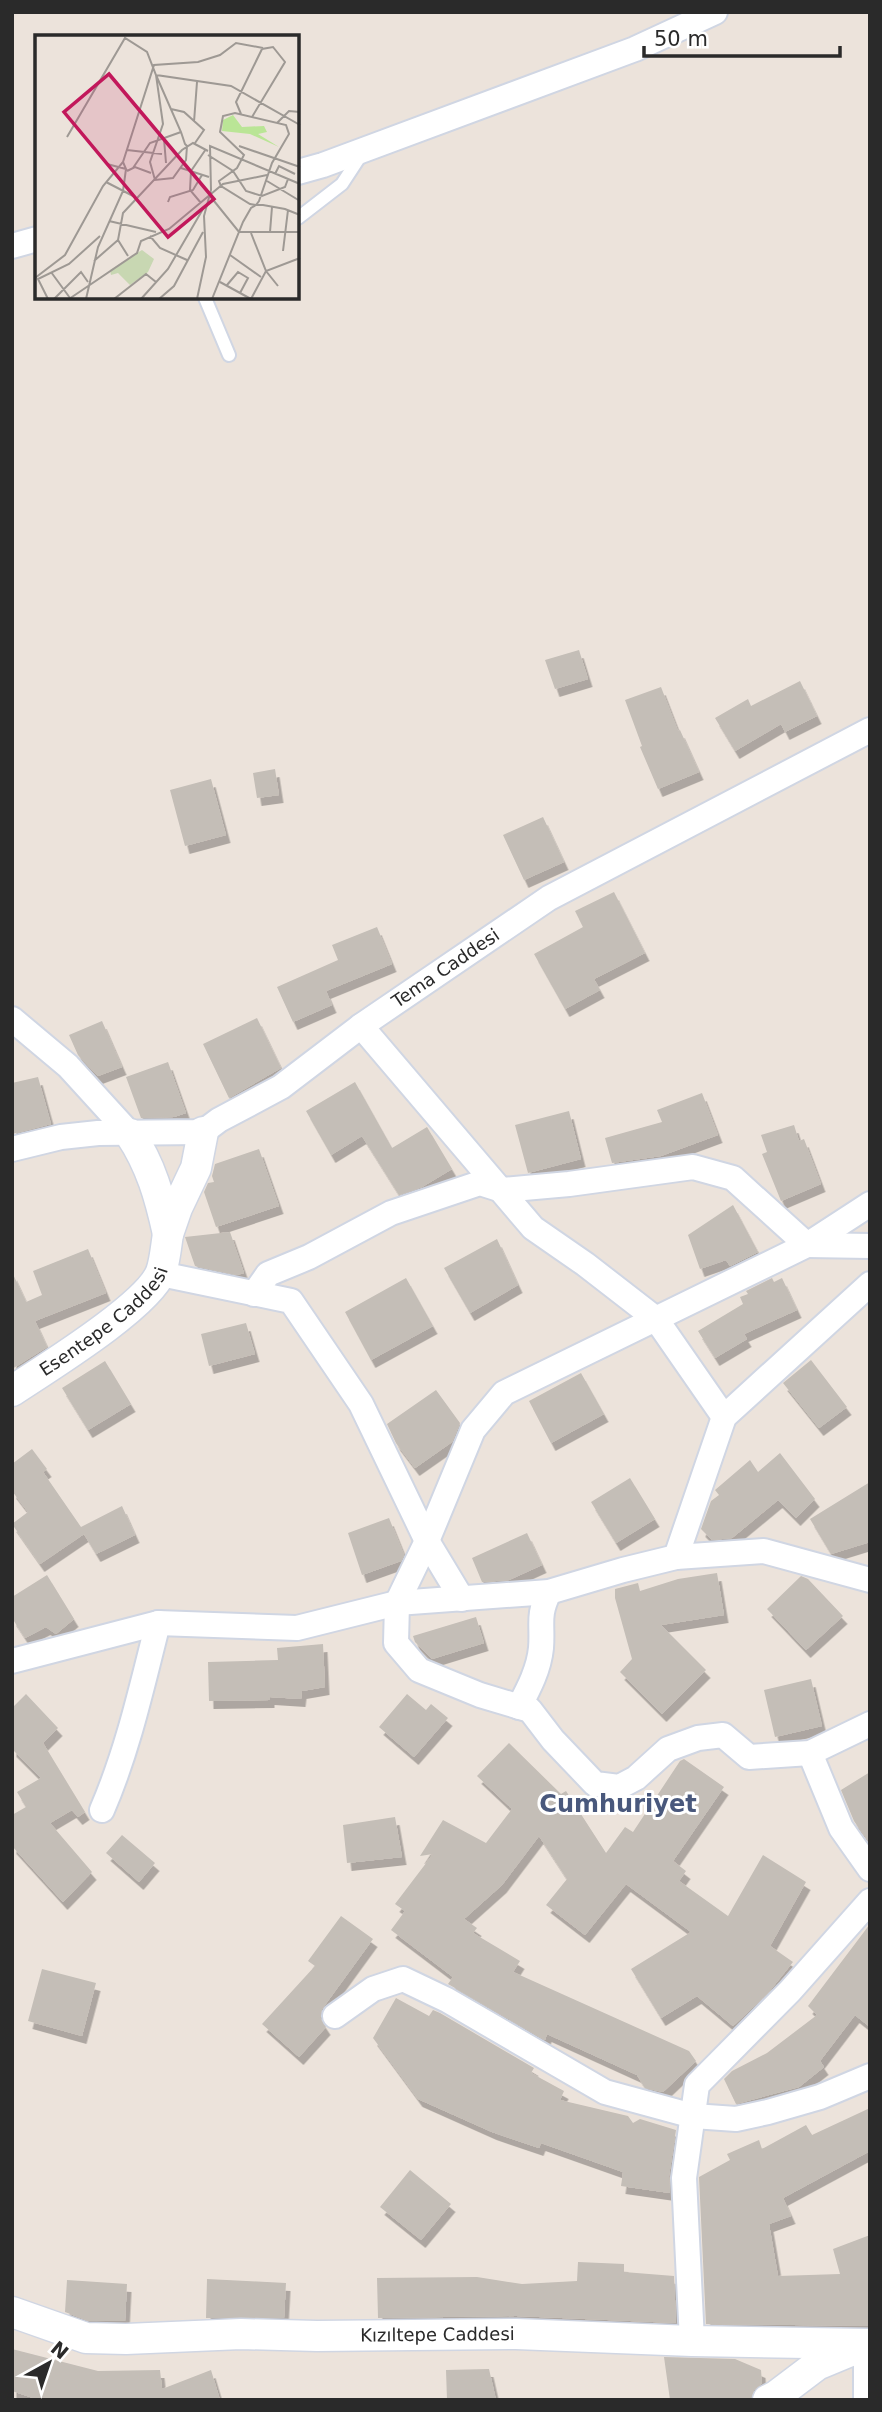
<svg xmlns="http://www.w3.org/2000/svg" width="882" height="2412" font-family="'DejaVu Sans',sans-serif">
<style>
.building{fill:#c4beb7;filter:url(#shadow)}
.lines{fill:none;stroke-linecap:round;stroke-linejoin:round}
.service-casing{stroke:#d0d6e3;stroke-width:16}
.minor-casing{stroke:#d0d6e3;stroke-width:28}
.tertiary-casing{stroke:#d0d6e3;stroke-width:33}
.service{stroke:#fff;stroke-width:12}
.minor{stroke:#fff;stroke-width:24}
.tertiary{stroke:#fff;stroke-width:30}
.labels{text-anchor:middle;stroke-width:6;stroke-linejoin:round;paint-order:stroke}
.street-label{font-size:18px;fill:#2a2a2a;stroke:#fff}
.district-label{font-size:24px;font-weight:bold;fill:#49587c;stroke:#fff}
.inset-road{fill:none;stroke:#9e9994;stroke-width:2}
.view{fill:#c2185b;fill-opacity:0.15;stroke:#c2185b;stroke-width:3.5}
.inset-edge{fill:none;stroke:#2a2a2a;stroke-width:3.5}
</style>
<defs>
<filter id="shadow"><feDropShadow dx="4.5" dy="8" stdDeviation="0" flood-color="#0004"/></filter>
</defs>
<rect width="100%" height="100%" fill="#ece3db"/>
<path class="building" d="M579,650l9,29 -33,10 -10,-29z
M800,681l17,35 -32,16 -4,-8 -46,27 -20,-33 33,-19 3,7z
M661,687l17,44 2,-1 19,42 -41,17 -18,-42 2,-1 -17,-46z
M275,769l4,26 -22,3 -4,-25z
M211,779l15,56 -41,11 -15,-56z
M543,817l21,45 -40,18 -21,-45z
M614,892l31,61 -51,26 6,11 -35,19 -31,-55 49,-27 -8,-16z
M377,927l15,37 -66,27 6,14 -39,17 -16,-35 61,-27 -6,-15z
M257,1018l24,50 -52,30 -26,-54z
M102,1021l20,46 -24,9 -20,-21 -9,-20z
M168,1062l18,51 -12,4 -33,1 -15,-41z
M38,1077l13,47 -39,10v-51z
M355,1082l37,66 35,-21 25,42 -30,18 -23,8 -37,-59 -31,19 -25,-44z
M702,1093l16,42 -57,21 -49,7 -7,-25 57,-16 -5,-12z
M569,1111l12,48 -53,14 -13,-48z
M794,1125l5,16 5,-2 17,45 -40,17 -19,-47 5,-2 -6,-17z
M259,1149l20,57 -63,21 -12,-35 4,-9 6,-1 -2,-6 3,-12z
M733,1205l25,47 -28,14 -4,-6 -26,9 -12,-34z
M230,1232l14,41 -7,2 -42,-9 -10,-29z
M497,1239l21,46 -48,28 -26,-45z
M88,1249l18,44 -71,28 12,26 -35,22v-97l14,30 16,-7 -9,-24z
M406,1278l27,48 -62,34 -26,-48z
M772,1278l2,4 8,-4 15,32 -53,24 3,5 -32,19 -17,-27 45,-27 -3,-7 8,-3 -2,-3z
M246,1323l9,31 -46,12 -8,-32z
M811,1360l36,47 -28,21 -36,-45z
M105,1361l26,43 -43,26 -26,-42z
M581,1373l23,41 -53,29 -22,-42z
M436,1390l24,33 -8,19 -37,26 -19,-25 -9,-19z
M32,1449l15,20 -4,3 38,55 41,-21 13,29 -39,19 -12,-20 -44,30 -28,-40 16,-12 -16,-21v-27z
M780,1453l35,46 -19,19 -18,-18 -46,38 -20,2 -11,-11 10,-28 8,-6 -4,-5 35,-30 8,12z
M630,1478l25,41 -39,24 -25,-41z
M870,1482v60l-39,12 -21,-35z
M389,1518l15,37 -3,6 -39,14 -14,-42z
M527,1533l15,32 -33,15 -27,2 -10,-24z
M717,1573l7,42 -63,10 45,45 -44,44 -42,-42 12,-13 -17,-61v-9l23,-6 2,8 38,-12z
M47,1575l27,44 -18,15 -10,-7 -21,11 -13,-20v-21z
M801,1576l7,3 35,37 -37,34 -39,-41z
M476,1617l8,26 -52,16 -17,-17 -2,-6z
M323,1644l2,43 -23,4 -1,8 -31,-2v3l-61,1 -1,-39 70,-2 -1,-12z
M811,1679l11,47 -47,11 -11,-47z
M26,1694l32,34 -15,15 42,69 -7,5 -6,-7 -22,13 42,49 -29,30 -51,-56v-31l14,-8 -9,-15 24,-14 -29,-29v-41z
M407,1694l19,16 5,-6 17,14 -34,39 -35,-30z
M509,1743l52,51 5,-3 40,62 19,-26 8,5 47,-71 4,-2 40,28 -51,74 13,10 -7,10 49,35 35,-61 43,27 -36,64 23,16 -25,31 -35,33 -36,-30 -36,22 -30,-49 60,-37 -65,-48 -41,51 -39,-30 21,-26 -28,-43 -37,49 -38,34 13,9 -4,5 47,28 -7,11 176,79 7,10 -33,31 -18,-4 -8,-13 -90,-41 -2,6 -97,-56 5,-7 -62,-47 14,-19 -10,-7 38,-50 -13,2 23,-36 43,23 26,-34 -35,-33z
M870,1772v71l-16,-22 -13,-31z
M395,1817l7,40 -55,6 -4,-38z
M122,1835l33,28 -16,19 -33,-29z
M341,1916l32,23 -51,70 -2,9 6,9 -27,30 -37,-33 53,-58 -7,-5z
M870,1924v103l-15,-12 -35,46 4,6 -25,20 -63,17 -12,-25 8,-8 35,-18 50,-38 -9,-9z
M42,1969l54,14 -14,53 -54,-15z
M396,1998l33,18 4,-6 7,3 94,55 -3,5 33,18 -4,9 68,16 5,7 7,-4 36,11 -7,46 1,17 -49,-7 2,-14 -82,-29 -2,5 -47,-16 -74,-33 -45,-61z
M870,2108v43l-87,47 8,18 -22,8 9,52 62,-2 -7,-25 37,-14v91l-164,-2 -7,-147 31,-17 -3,-6 32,-14 3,9 44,-24 6,10z
M410,2170l41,34 -30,36 -41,-33z
M578,2262l46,2v8l50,4 2,47 -160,-7 -138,2 -1,-40 100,-1 45,7 55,-3z
M207,2279l79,4 -2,35h-78z
M67,2280l60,4 -2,37h-36l-24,-9z
M12,2349l86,22 62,-1 2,19 49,-19 9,30h-181l-27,-9z
M664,2357l71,2 26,11 1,13 -8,7 -3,10h-81z
M489,2369l7,31h-49l-1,-30z"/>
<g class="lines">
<g class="service-casing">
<path id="service" d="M298,218l44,-34 19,-29
M205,298l24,57"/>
</g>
<g class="minor-casing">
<g id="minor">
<path d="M298,172l25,-7 312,-116 80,-37"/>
<path d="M12,246l25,-7"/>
<path d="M12,1019l56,47 62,68"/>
<path d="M361,1026l172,202 52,36 71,55 68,98"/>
<path id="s1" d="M12,1149l49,-12 37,-4 105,-1 16,-12 62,-33 80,-61 188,-128 321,-168"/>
<path d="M870,1204l-63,41 -303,148 -31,37 -46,111 -30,62 -1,40 23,27 61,25 50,15 23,30 42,44 24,3 17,-9 32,-29 30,-11 25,-3 26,22 61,-4 60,-29"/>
<path d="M161,1274l130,27 70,103 66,137 35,58"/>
<path d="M254,1294l14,-20 41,-17 82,-44 89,-30 22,7 67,-6 124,-17 40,11 74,67 63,1"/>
<path d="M676,1557l48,-140 146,-133"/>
<path d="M12,1661l146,-38 139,5 100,-25 152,-11 74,-22 53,-13 88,-6 106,29"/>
<path d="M519,1707c10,-19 20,-38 22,-59 2,-25 -4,-31 8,-56"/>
<path d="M810,1753l31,75 29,41"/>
<path d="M102,1810c26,-60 40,-124 56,-187"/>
<path d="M335,2016l38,-27 30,-10 44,21 158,92 88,24 43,3 32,-7 52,-15 50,-21"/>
<path d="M692,2341l-8,-163 13,-93 93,-94 80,-90"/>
<path d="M866,2400v-56"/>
</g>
</g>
<g class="tertiary-casing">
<g id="tertiary">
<path d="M130,1134c21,31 30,64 38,100l9,-26 19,-40 7,-36"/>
<path id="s2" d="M12,1391c33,-22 136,-85 149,-119 4,-11 5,-26 7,-38"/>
<path id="s3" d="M12,2312l74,26 40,1 115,-5 76,2 199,-2 176,7 178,3"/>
<path d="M768,2400l8,-4 41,-31 41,-17"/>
</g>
</g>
<use href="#service" class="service"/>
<use href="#minor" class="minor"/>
<use href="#tertiary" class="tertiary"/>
</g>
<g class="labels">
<g class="street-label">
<text dy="6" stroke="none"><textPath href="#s1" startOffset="486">Tema Caddesi</textPath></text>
<text dy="6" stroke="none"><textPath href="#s2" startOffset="116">Esentepe Caddesi</textPath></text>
<text dy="6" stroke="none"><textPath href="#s3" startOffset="430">Kızıltepe Caddesi</textPath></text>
</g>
<g class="district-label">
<text x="618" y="1812">Cumhuriyet</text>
</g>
</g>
<g transform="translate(35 35)">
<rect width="264" height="264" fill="#ece3db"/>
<path d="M198,80l9,12 22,-1 3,6 -9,2 21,13 -29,-13 -28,-3 1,-11z" fill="#bae596"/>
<path d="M107,215l12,9 -6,13 -18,13 -12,-12 -7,2 -1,-5z" fill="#c8d7b2"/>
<path class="inset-road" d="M136,74l13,3 20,18 -9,13M206,79l-5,-12 4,-8 22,-45 11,-2 12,15 -33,55M159,87l3,-40M242,88l12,-12 11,1M32,102l58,-99 22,14 9,23 25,57 4,12 2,2 -1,14 -13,18 -18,2 -5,-18 13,-38 -7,-49 75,11 69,39M129,104l2,24M204,111l61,21M92,115l35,4M173,120l25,16 13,20 16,5 23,-9 3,-8M72,129l19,5 -3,-7M98,133l17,-25 31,-11M146,133l28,9M92,136l8,-4 16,6M240,139l4,-8 16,8M232,146l33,20M71,147l29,15M175,161l29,36h61M133,167l2,-5 23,-7 9,-15M166,168l-11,-13 1,-19 15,-22M74,186l47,11M235,197l2,-25M216,198l15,38 12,15M115,201l10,12 27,12M248,216l5,-41M195,220l31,22M93,221l-10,-16 5,-27 59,-63 11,-7 15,8M59,226l24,-21M16,237l19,26M0,243l30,-23 38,-69 20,-24 31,-97 44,-3 22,-7 16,-12 27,5M185,247l31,17M192,250l11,-13 10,6 -8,15M13,264l-10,-20 31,-15 31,-28M19,264l27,-27 7,10M34,264l68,-46 4,-12 28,-12 54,-45 44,-9M51,264l12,-52 25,-56 3,-22M79,264l32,-25 10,8M106,264l27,-30 35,-60M124,264l15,-13 29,-54M162,264l9,-42 -2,-41 7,-26 -1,-44 90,38M177,264l31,-77 8,-14 5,-3 3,-4 13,-38 17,-29 -3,-9 -51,-12 -12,3 -3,16 24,23 -7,13 -18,13 2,5 29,18 6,1h7l22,4 15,6M216,264l15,-28 34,-13"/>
<path class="view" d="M74,39l105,125 -46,38 -104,-125z"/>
<rect width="264" height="264" class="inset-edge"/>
</g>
<rect width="882" height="2412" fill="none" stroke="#2a2a2a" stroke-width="28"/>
<g transform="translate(49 2363) rotate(40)" stroke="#ffffff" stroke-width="5" paint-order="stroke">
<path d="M0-5L12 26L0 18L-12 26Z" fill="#2a2a2a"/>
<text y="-10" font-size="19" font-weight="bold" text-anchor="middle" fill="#2a2a2a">N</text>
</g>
<path d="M644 46v10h196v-10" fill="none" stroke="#2a2a2a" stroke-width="3.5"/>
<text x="654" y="46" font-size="21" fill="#2a2a2a" stroke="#ffffff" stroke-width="5" paint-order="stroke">50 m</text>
</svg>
